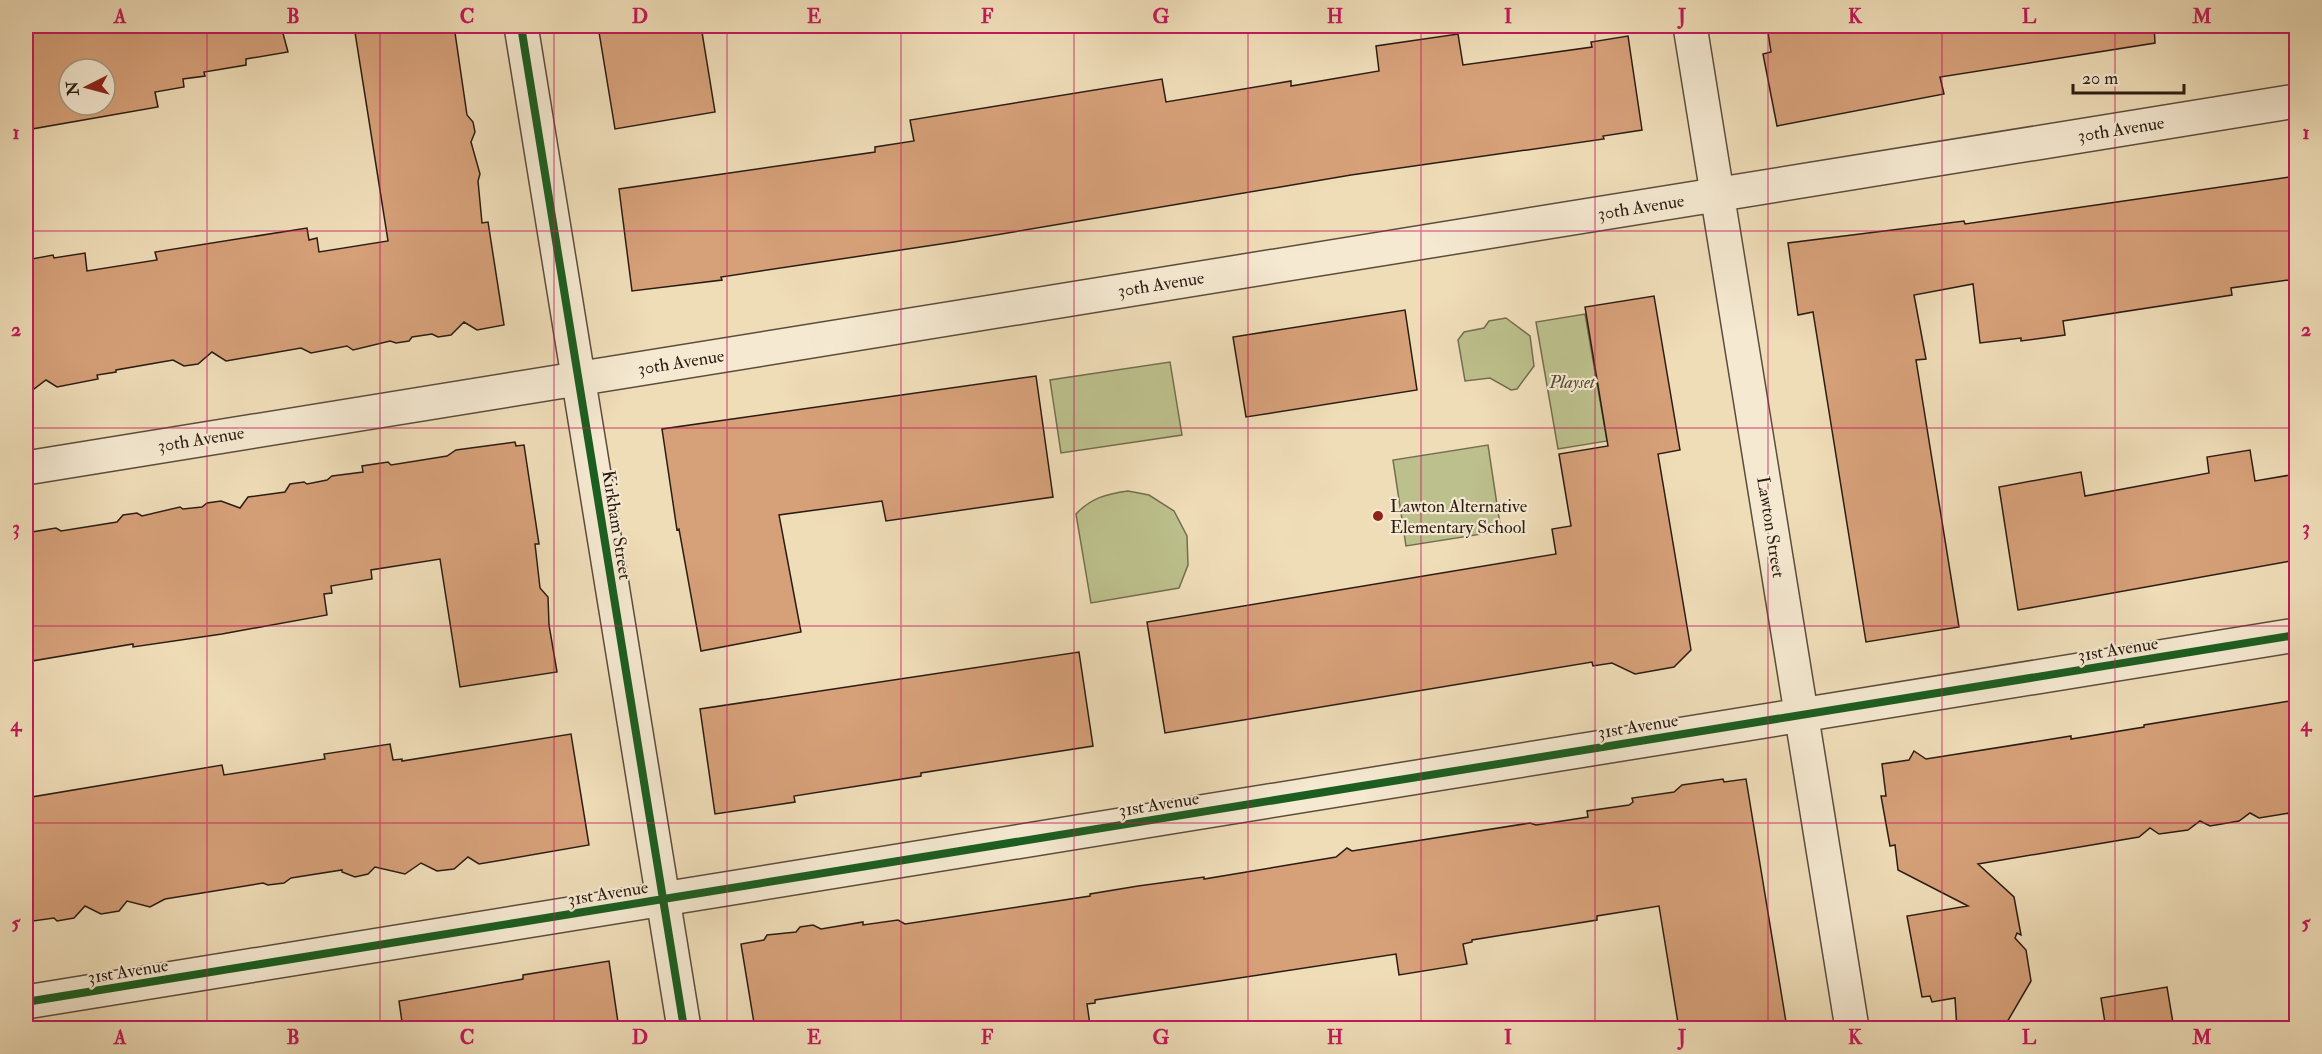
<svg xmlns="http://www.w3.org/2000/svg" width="2322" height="1054" font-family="'IM FELL Double Pica',serif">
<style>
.green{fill:#bcc08c;stroke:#746e50;stroke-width:1.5}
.building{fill:#d6a079;stroke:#2b1c13;stroke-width:1.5;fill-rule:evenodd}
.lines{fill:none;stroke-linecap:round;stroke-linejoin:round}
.minor-casing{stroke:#5c4c3c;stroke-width:36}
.minor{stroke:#f5e9d1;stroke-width:33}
.cycleway-casing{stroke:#f5e9d1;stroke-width:11}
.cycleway{stroke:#1b5e20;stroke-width:8}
.grid{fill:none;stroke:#c2185b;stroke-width:1.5;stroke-opacity:0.55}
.poi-dot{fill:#8f2418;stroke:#f5e9d1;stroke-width:2}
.labels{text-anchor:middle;stroke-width:4.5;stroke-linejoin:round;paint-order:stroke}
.street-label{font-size:18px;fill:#2b1c13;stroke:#f5e9d1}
.park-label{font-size:18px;font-style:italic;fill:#564d37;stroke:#f5e9d1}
.poi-label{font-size:18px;fill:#2b1c13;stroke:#f5e9d1;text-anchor:start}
.neatline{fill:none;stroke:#c2185b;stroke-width:2}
.grid-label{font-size:20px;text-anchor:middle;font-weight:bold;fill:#c2185b}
</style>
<rect width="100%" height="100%" fill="#efddb8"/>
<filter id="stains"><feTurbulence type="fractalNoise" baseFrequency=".00333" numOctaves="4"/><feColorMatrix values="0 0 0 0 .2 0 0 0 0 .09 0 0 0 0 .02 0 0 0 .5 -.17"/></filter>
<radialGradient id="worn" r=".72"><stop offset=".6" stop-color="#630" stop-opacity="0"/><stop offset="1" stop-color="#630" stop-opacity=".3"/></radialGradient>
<path class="green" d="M1585,314l22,127 -49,8 -22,-127z
M1506,318l24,18 4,30 -17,23 -6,1 -21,-12 -25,3 -7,-41 6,-8 20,-4 5,-7z
M1170,362l12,73 -121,18 -11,-73z
M1488,445l13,86 -95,15 -13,-86z
M1128,491l21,4 25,16 13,25 1,29 -9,23 -88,15 -15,-89c15,-16 30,-20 52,-23z"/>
<path class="building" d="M26,26h255l7,26 -42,7v6l-42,7 1,4 -22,3 1,8 -29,5 3,15 -132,23zM69,69h36v36h-36z
M354,26h100l13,89 6,7 2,10 -4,10 9,32 -2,7 4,42 6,-1 16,103 -27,5 -13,-8 -13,13 -13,2 -6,-3 -20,3 -3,4 -13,2 -6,-2 -37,9 -6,-4 -36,7 -10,-5 -75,13 -14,-9 -14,12 -14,2 -11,-6 -57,10v2l-19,3 1,4 -41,8 -11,-7 -20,15v-135l27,-5 1,3 31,-5 2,18 70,-11 -2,-8 152,-24 2,12 8,-2 2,14 69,-11z
M598,26h103l14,86 -100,17z
M1767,26h387l1,17 -215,34 4,17 -167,32 -14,-72 8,-2z
M1458,34l5,31 129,-18 -1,-5 37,-6 14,94 -39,6 1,3 -253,36 -397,67 -233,35 1,3 -90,11 -13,-102 256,-37v-5l39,-6 -4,-21 252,-41 4,23 125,-21v5l88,-15 -3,-25z
M2296,176v103l-65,9 1,7 -169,26 2,14 -44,6v-3l-41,5 -7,-59 -59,11 12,64 -10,1 43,267 -93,15 -53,-330 -15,3 -10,-72 176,-22 1,3z
M1654,296l26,154 -22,4 33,196 -17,17 -39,7 -23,-11 -19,3 -1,-4 -427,71 -18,-111 409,-68 -4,-25 19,-3 -12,-72 49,-8 -23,-139z
M1405,310l12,80 -171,27 -13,-80z
M1036,376l17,121 -167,24 -4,-20 -103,14 22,117 -100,19 -22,-122 -2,1 -15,-101z
M515,442l1,4 8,-1 15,99h-4l5,44 8,9 1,28 8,47 -97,15 -20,-128 -69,11 1,9 -41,7 1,7 -8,1 3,21 -105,19 -89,13v-3l-107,18v-129l30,-5 5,3 56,-9 6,-7 14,-2 5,3 38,-9 3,2 19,-2 5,-4 14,-2 19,7 8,-11 37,-5 5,-8 14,-2 3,2 20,-4 5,-4 31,-4 -1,-6 26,-4 3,3 56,-9 9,-6z
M2250,450l5,31 41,-7v86l-278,50 -19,-123 82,-15 4,24 124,-23 -2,-16z
M1079,652l14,94 -172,27v3l-127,20 1,6 -80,12 -15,-105z
M2296,700v112l-37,6 -9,-5 -11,8 -29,5 -10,-5 -12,9 -29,4 -9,-6 -11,9 -161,27 36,33 7,38 -4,-2 -2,5 11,12 5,31 -28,48h-46l-2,-31 -23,4 -2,-6 -8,1 -15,-81 61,-10 -70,-36 -3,-25 -5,1 -9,-50h5l-4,-32 27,-4 5,-9 12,8 145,-23v3l73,-12v-2z
M571,734l18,111 -110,19 -11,-7 -14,12 -17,2 -16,-8 -16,11 -30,-7 -7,7 -13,3 -13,-5v-2l-51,8 -7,5 -16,2 -5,-2 -98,16 -15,8 -23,-6 -8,10 -18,3 -16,-8 -11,12 -17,3 -3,-3 -28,4v-124l196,-33 2,10 101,-16 -1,-5 66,-10 3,16 9,-1v2z
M1723,779l1,3 22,-3 40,243 -4,1 1,6h-104l-20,-123 -62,10v4l-125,20v2l-9,2 4,20 -68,11 -3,-21 -301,46v3l-8,1 3,21 -20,4h-94l-1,-7 -44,7h-176l-14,-85 23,-4 3,-5 29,-3 4,-5 13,-2 8,4 42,-7v3l35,-5 7,4 185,-28v-2l48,-8 66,-9v2l132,-22 11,-9 5,3 178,-28 6,2 52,-8 -1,-6 42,-6 4,-3 -1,-4 42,-6 8,-7z
M609,961l10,68h-216l-4,-28 124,-22v-4z
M2167,987l7,42h-68l-5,-31z"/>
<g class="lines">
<g class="minor-casing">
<path id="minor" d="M521,26l163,1002
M1690,26l162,1002
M26,468l2270,-367
M26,1002l2270,-367"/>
</g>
<use href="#minor" class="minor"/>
<g class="cycleway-casing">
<path id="cycleway" d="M521,26l163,1002
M26,1002l2270,-367"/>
</g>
<use href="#cycleway" class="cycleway"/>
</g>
<path class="grid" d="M207,26v1002M380,26v1002M554,26v1002M727,26v1002M901,26v1002M1074,26v1002M1248,26v1002M1421,26v1002M1595,26v1002M1768,26v1002M1942,26v1002M2115,26v1002M26,231h2270M26,428h2270M26,626h2270M26,823h2270"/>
<circle class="poi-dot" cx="1378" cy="516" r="6"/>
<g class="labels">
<g class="street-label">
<text transform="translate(2121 129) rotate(-9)" y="6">30th Avenue</text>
<text transform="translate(1641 207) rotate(-9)" y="6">30th Avenue</text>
<text transform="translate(1161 284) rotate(-9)" y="6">30th Avenue</text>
<text transform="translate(681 362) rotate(-9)" y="6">30th Avenue</text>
<text transform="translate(201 439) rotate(-9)" y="6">30th Avenue</text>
<text transform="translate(617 525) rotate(81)" y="6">Kirkham Street</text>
<text transform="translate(1771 527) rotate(81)" y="6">Lawton Street</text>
<text transform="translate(2118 649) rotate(-9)" y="6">31st Avenue</text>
<text transform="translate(1638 726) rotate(-9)" y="6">31st Avenue</text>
<text transform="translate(1159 804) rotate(-9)" y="6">31st Avenue</text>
<text transform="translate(608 893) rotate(-9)" y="6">31st Avenue</text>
<text transform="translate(128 971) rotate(-9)" y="6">31st Avenue</text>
</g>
<g class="park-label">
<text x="1572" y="388">Playset</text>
</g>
<g class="poi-label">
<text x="1390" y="512">Lawton Alternative<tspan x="1390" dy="21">Elementary School</tspan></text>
</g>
</g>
<rect width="2322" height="1054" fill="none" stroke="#efddb8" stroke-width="66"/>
<g transform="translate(87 87) rotate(264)"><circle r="28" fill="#f5e9d1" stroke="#a49785" stroke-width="1.5"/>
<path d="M0-4.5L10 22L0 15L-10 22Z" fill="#8f2418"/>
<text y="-9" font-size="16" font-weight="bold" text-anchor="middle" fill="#2b1c13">N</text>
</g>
<path d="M2073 84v9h111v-9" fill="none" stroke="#2b1c13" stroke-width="3"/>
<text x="2082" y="84" font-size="18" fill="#2b1c13" stroke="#f5e9d1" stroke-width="4.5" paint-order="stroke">20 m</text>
<rect x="33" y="33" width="2256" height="988" class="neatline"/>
<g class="grid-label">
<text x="120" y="23">A</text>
<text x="293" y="23">B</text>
<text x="467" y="23">C</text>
<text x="640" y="23">D</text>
<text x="814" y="23">E</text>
<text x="987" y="23">F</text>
<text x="1161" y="23">G</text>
<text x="1335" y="23">H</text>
<text x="1508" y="23">I</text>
<text x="1682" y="23">J</text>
<text x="1855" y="23">K</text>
<text x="2029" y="23">L</text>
<text x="2202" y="23">M</text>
<text x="16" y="139">1</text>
<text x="2306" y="139">1</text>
<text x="16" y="336">2</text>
<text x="2306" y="336">2</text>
<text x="16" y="534">3</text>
<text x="2306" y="534">3</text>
<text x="16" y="731">4</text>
<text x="2306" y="731">4</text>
<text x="16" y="929">5</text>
<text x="2306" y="929">5</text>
<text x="120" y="1044">A</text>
<text x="293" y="1044">B</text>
<text x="467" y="1044">C</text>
<text x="640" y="1044">D</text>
<text x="814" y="1044">E</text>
<text x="987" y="1044">F</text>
<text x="1161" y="1044">G</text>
<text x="1335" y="1044">H</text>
<text x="1508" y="1044">I</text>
<text x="1682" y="1044">J</text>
<text x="1855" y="1044">K</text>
<text x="2029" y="1044">L</text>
<text x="2202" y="1044">M</text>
</g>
<rect width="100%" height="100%" filter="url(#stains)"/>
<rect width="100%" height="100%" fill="url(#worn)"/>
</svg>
